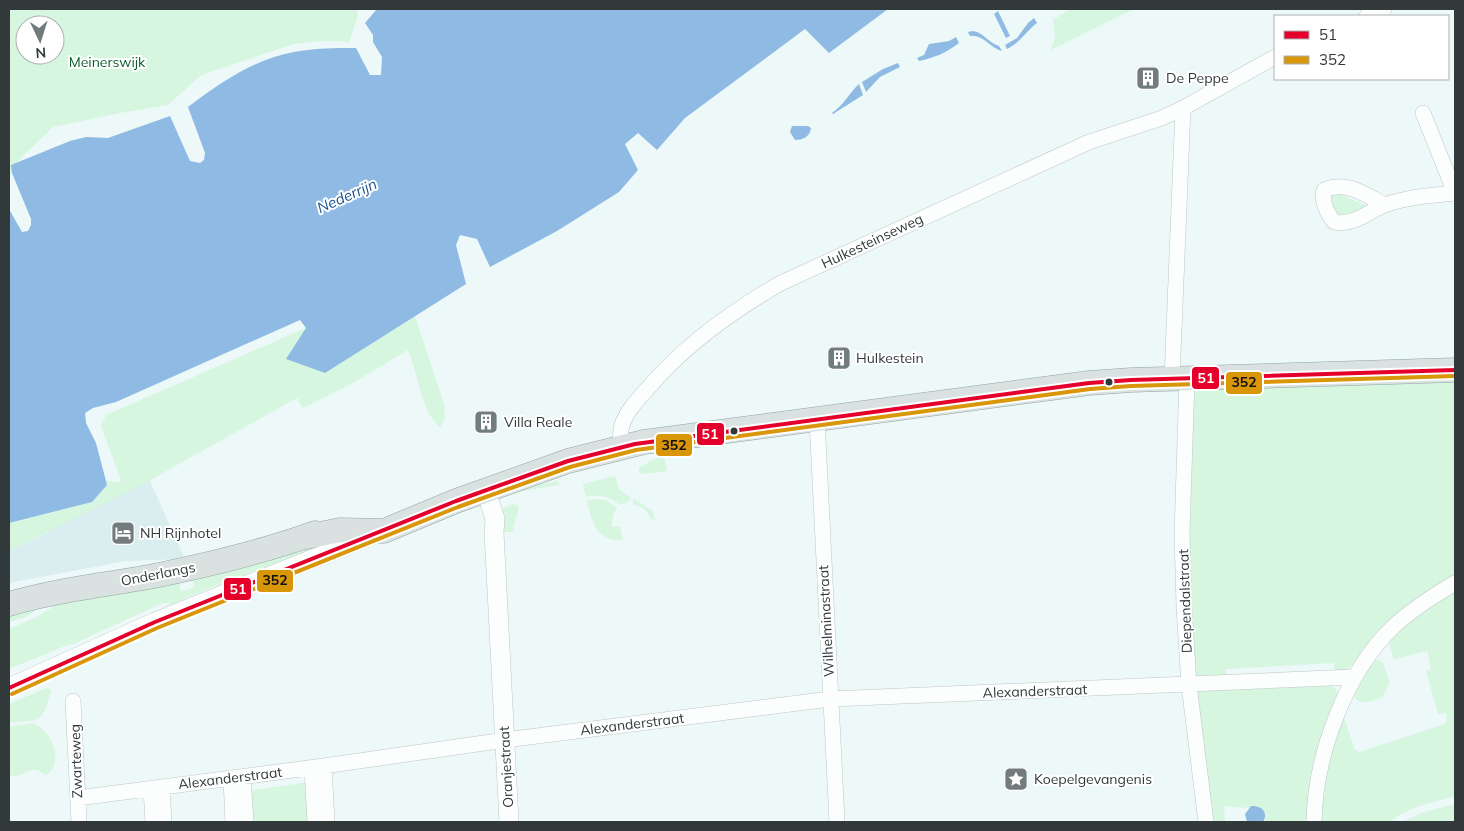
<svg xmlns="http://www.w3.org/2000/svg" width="1464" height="831" font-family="Mulish,sans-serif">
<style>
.built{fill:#daeeef}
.green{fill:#d6f6e0;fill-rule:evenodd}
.water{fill:#8ebae4}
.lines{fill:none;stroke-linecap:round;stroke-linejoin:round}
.minor-casing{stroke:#bec6c6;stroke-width:16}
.tertiary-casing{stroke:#bec6c6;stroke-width:20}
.primary-casing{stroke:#91a5a2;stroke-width:25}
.minor{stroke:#fcfefe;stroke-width:15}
.tertiary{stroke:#fcfefe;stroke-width:19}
.primary{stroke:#d9e2e0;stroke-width:24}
.bus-1-casing{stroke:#fff;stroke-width:8}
.bus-2-casing{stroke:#fff;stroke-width:8}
.bus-1{stroke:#e4002b;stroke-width:4}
.bus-2{stroke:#d99609;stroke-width:4}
.bus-dot{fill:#32393a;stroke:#fff;stroke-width:2}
.labels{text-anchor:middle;stroke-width:4;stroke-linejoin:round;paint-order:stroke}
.park-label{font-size:14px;fill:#0b5d29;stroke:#fff}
.poi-label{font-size:14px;fill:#32393a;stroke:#fff;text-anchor:start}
.street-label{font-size:14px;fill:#32393a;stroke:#fff}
.water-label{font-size:15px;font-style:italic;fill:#18538c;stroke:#fff}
.line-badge{stroke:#fff;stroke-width:2}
.badge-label{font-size:14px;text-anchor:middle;font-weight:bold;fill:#fff}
.pale-badge-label{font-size:14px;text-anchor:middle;font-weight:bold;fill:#111}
</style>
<rect width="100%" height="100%" fill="#edf8f8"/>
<path class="built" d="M145,470l40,89 -59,2 -117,22v-32l39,-19 59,-44z"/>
<path class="green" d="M9,9h348l1,6 -9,28 -9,-2h-19l-27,3 -93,31 -33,30 -48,8 -67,14 -33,32 -11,19zM25,25h30v30h-30z
M1070,9h64l-83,41 4,-12 -2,-18z
M1337,193l28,12 1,2 -2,2 -27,10 -8,-17v-8z
M415,316l29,88 1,15 -5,8c-19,-15 -22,-55 -32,-77l-59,35 -46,23 -6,-10 -154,86 -134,67v-28l83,-21 15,-17 -2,-5 17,3 -21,-57 5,-11 200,-87 19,45z
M1455,382v195l-104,89 -7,4 -9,1 -1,-8 -108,6v8h-33l-5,-108 4,-174 6,-5z
M664,455l3,16 -26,3 -2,-2v-4l13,-8z
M615,476l4,13 11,8v4l-10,4c-10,-8 -21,-11 -34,-8l-3,-13z
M558,481l1,4 -48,8 18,-6z
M633,498l20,13 2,9 -4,-1c-3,-9 -9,-13 -18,-14z
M598,499l8,1 11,8 -4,7 -1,12 8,-1 3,14c-27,1 -31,-17 -36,-40z
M513,504l5,2 1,3 -5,15 -1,8h-10l-5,-22z
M337,539c-55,23 -112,41 -167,66l-2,-2h-5l-92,42 -1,-1 -61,25v-40l26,-11 24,-15 120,-21 2,9 13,-3 -1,-8 46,-12z
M1455,590v206c-23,7 -46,10 -65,26h-70l7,-53 15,-51 2,-1 11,33 4,2 86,-28 2,-7 -1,-4 -8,1 -12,-43 5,-2 -4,-18 -33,8 -5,-16c8,-19 48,-42 66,-53z
M49,601l-23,16 -17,5v-12z
M1378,660l5,3 7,20 -8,14c-8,4 -18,8 -26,3l-1,-7 18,-32z
M1328,684l5,2 6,9 -31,127h-43v-8l-14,-8 -3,2 -24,-2 1,16h-14l-17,-131z
M46,688l5,2c-2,8 -5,25 -14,29 -6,3 -20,2 -28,4v-19z
M32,723c20,6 33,40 14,52 -4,-1 -6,-5 -10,-5 -10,-2 -13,9 -27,5v-48z
M309,782l2,40h-62l-2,-31z
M1455,804v18h-53l19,-9z"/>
<path class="water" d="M377,9h511l-59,44 -24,-24 -120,89 -28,32 -19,-17 -13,11 13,26 -19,22 -62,39 -67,36 -13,-28 -17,-4 -4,10 10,39 -141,89 -39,-14 20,-31 -6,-8 -184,82 -23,6 -8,5 1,10 10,20 11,42 -15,17 -83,21v-314l13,23 6,-1 3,-6v-6l-19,-46 -1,-8 59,-24 16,-4 22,1 62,-22 20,45 10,2 4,-3 1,-7 -17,-46c32,-24 66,-48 106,-55 21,-4 42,-4 62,-4l14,27h11l1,-18 -9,-15v-7l-8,-12z
M998,11l12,25 -4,2 -12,-24z
M1034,18l3,5c-12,9 -15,18 -30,26l-2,-4 12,-7 11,-15z
M973,31c11,2 16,12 26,15l3,5c-12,-3 -19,-17 -32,-15l-2,-4z
M956,37l3,6c-13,10 -25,15 -40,18l-2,-3 7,-3 5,-11 20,-3z
M898,63l2,4 -20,10 -14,15 -4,-10 21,-13z
M859,84l4,11 -30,19 -1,-1c12,-8 17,-20 27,-29z
M792,126h16l3,2c-1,9 -9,12 -16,12l-5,-8z
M1251,806c10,-1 18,6 12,16h-16l-2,-8z"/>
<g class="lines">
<g class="minor-casing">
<path id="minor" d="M1367,16l17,-7
M1423,113l32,80
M1385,205c-19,-10 -39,-25 -61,-15 -3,12 3,23 10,32 20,4 33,-10 51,-17 22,-8 47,-10 70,-12
M1172,379l11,-271
M1187,379l-5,154 2,73 5,79 17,137
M817,419l20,403
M620,448c0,-8 0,-16 2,-23 5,-15 17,-27 27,-38 37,-43 83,-76 132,-104l308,-141 73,-24 21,-10 92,-51
M73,701l6,121
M324,766l3,56
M312,768l3,54
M243,777l3,45
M231,778l2,44
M162,787l2,35
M151,788l2,34
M78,798l246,-32 181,-26 325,-41 525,-22
M1314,822c1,-65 31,-149 79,-195 18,-17 40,-31 62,-44"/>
</g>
<g class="tertiary-casing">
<path id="tertiary" d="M486,491l9,28 -1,13 15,290
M9,688l146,-66 225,-90"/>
</g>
<g class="primary-casing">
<path id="primary" d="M301,538l39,-8 44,1 72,-30 112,-40 76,-19 445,-59 42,-3 324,-10
M9,604c47,-14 97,-19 145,-28 54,-11 109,-24 161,-43"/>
</g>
<use href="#minor" class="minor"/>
<use href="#tertiary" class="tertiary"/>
<use href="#primary" class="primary"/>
<g class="bus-1-casing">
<path id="bus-1" d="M9,688l146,-66 301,-121 112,-40 67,-17 454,-61 42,-3 324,-10"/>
</g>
<g class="bus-2-casing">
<path id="bus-2" d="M12,694l145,-66 301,-121 112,-40 66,-17 454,-61 41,-3 324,-10"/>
</g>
<use href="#bus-1" class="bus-1"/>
<use href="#bus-2" class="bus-2"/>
</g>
<defs>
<g id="building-square" transform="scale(1.25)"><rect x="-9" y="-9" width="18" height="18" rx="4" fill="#737c7c" stroke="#fff"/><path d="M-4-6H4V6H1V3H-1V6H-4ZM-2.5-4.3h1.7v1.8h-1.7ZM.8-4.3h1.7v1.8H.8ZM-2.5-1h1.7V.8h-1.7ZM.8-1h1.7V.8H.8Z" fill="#fff"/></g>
<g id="hotel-square" transform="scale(1.25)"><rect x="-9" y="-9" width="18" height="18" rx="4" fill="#737c7c" stroke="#fff"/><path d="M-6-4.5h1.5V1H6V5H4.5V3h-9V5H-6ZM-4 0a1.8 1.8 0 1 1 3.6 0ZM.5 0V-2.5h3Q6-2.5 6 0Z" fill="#fff"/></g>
<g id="sight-square" transform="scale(1.25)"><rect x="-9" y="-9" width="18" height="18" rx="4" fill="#737c7c" stroke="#fff"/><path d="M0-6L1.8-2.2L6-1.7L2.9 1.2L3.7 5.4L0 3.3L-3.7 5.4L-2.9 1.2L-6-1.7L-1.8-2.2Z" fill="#fff"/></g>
</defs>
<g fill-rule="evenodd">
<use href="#building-square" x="1148" y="78"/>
<use href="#building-square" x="839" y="358"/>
<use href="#building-square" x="486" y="422"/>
<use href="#hotel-square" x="123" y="533"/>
<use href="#sight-square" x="1016" y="779"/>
</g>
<g class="bus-dot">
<circle cx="1109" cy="382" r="4.5"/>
<circle cx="734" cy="431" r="4.5"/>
</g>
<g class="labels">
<g class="park-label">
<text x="107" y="67">Meinerswijk</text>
</g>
<g class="poi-label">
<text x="1166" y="83">De Peppe</text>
<text x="856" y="363">Hulkestein</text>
<text x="504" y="427">Villa Reale</text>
<text x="140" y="538">NH Rijnhotel</text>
<text x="1034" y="784">Koepelgevangenis</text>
</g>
<g class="street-label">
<text transform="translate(872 241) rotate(-25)" y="5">Hulkesteinseweg</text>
<text transform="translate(158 574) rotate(-11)" y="5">Onderlangs</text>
<text transform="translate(1185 601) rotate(-92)" y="5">Diependalstraat</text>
<text transform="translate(826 621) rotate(-93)" y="5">Wilhelminastraat</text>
<text transform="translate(1035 691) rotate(-2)" y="5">Alexanderstraat</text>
<text transform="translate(632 724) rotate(-7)" y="5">Alexanderstraat</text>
<text transform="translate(76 761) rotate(-92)" y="5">Zwarteweg</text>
<text transform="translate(506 767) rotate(-93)" y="5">Oranjestraat</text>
<text transform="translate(230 778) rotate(-7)" y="5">Alexanderstraat</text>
</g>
<g class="water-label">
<text transform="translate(347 196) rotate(-24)" y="5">Nederrijn</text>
</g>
</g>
<g class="line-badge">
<rect x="1191" y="366" width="29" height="24" rx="5" fill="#e4002b"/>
<rect x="1225" y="371" width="38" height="24" rx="5" fill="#d99609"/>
<rect x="696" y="422" width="29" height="24" rx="5" fill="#e4002b"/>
<rect x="655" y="433" width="38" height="24" rx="5" fill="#d99609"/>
<rect x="256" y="569" width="38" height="24" rx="5" fill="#d99609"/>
<rect x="223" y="577" width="29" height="24" rx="5" fill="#e4002b"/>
</g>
<g class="badge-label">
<text x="1206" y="383">51</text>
<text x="710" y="439">51</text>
<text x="238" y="594">51</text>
</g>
<g class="pale-badge-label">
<text x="1244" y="387">352</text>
<text x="674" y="450">352</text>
<text x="275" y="585">352</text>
</g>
<rect width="1464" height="831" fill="none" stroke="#32393a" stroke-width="20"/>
<rect x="1274" y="15" width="175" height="65" fill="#ffffff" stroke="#adb0b0"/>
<rect x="1284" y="31" width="25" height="8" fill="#e4002b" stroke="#adb0b0"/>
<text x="1319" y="40" font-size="15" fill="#32393a">51</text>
<rect x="1284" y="56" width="25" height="8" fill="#d99609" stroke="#adb0b0"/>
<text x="1319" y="65" font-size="15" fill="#32393a">352</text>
<g transform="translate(40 40) rotate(176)"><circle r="24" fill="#ffffff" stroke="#adb0b0"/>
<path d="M0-4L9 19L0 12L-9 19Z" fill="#737c7c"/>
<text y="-8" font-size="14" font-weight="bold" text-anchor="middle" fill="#32393a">N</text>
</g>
</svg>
